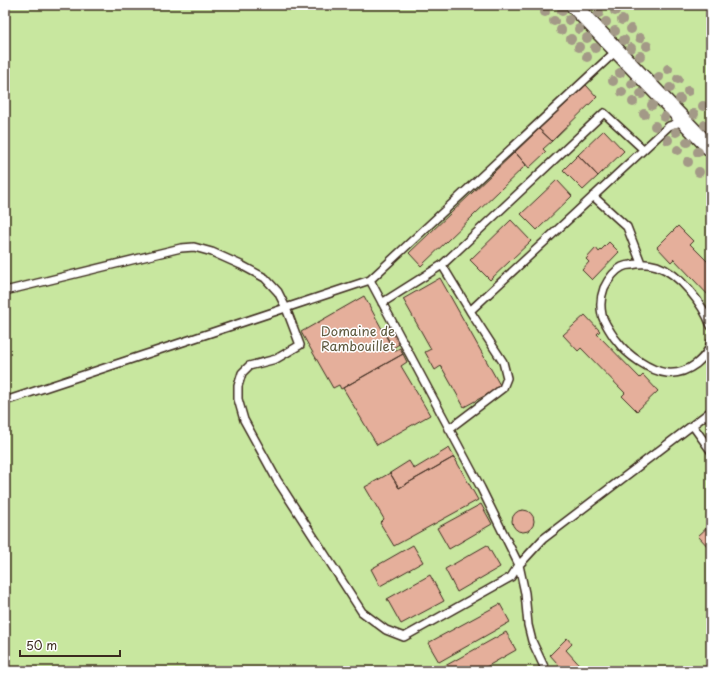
<svg xmlns="http://www.w3.org/2000/svg" width="716" height="676" font-family="'Playpen Sans',sans-serif">
<style>
.green{fill:#c8e79f;stroke:#82885e}
.building{fill:#e5af9b;stroke:#3b2a1e}
.lines{fill:none;stroke-linecap:round;stroke-linejoin:round}
.service-casing{stroke:#3b2a1e;stroke-width:10}
.minor-casing{stroke:#3b2a1e;stroke-width:18}
.service{stroke:#fff;stroke-width:7}
.minor{stroke:#fff;stroke-width:15}
.tree{fill:#a39987}
.labels{text-anchor:middle;stroke-width:3;stroke-linejoin:round;paint-order:stroke}
.park-label{font-size:13px;fill:#5e593e;stroke:#fff}
</style>
<rect width="100%" height="100%" fill="#f7e7e1"/>
<filter id="ink" filterUnits="userSpaceOnUse"><feTurbulence type="fractalNoise" baseFrequency=".025" numOctaves="2"/><feDisplacementMap in="SourceGraphic" scale="8" xChannelSelector="R" yChannelSelector="G"/><feConvolveMatrix kernelMatrix="1 2 1 2 8 2 1 2 1" color-interpolation-filters="sRGB"/></filter>
<g filter="url(#ink)">
<path class="green" d="M5,5h706v666h-706z"/>
<path class="building" d="M586,85l11,12 -45,44 -13,-12z
M539,129l13,12 -9,8 3,3 -17,16 -14,-16z
M604,130l20,21 -26,25 -20,-21z
M515,152l11,13 -105,101 -12,-13z
M578,155l20,21 -15,14 -20,-20z
M557,180l15,16 -35,34 -16,-16z
M511,220l20,21 -41,39 -20,-20z
M678,226l15,15 -3,3 21,21v33l-37,-39 -3,3 -14,-15z
M609,242l10,10 -27,28 -10,-10 7,-8 -3,-3 10,-11 3,4z
M440,278l61,109 -37,20 -23,-41 -6,4 -10,-18 6,-3 -28,-50z
M364,296l30,55 6,-3 3,6 -62,35 -2,-4 -6,3 -32,-56z
M585,315l15,16 -3,3 43,44 3,-3 15,16 -21,20 -15,-15 3,-3 -44,-45 -3,3 -15,-16z
M391,325l10,18 -8,5 -10,-18z
M403,354l4,8 -6,4 29,49 -53,30 -34,-57z
M449,448l5,9 -55,31 -9,-15 19,-12 5,8z
M454,457l24,43 -84,46 -14,-23 4,-4 -19,-32 25,-14 9,15z
M481,504l11,20 -43,25 -12,-21z
M512 521a11 11 0 1 1 22 0a11 11 0 1 1-22 0Z
M711,524v26l-13,-14z
M413,545l10,17 -43,24 -9,-17z
M487,545l13,22 -43,25 -12,-23z
M430,575l14,26 -43,23 -14,-25z
M500,604l10,18 -71,40 -11,-19z
M506,632l10,18 -37,21h-43z
M567,638l5,6 -6,6 19,21h-21l-14,-16z"/>
<g class="lines">
<g class="service-casing">
<path id="service" d="M593,196l34,31 14,36
M442,265l28,46
M5,291l176,-43 13,-1 18,5 29,13 24,13 13,14 8,16 14,37 -24,14 -27,7 -7,7 -4,13v13l6,21 33,60 85,132 24,18 18,7 107,-60 8,-12 -38,-77 -111,-208
M382,303l60,-38 162,-152 39,36
M711,326c-8,-22 -31,-52 -54,-60 -9,-3 -17,-3 -26,-1 -3,0 -7,1 -9,2 -8,4 -14,13 -18,21 -3,8 -4,18 -2,27 1,5 5,11 8,16 2,3 4,7 7,10 10,14 33,30 50,32 10,1 21,-3 29,-9 7,-6 13,-12 15,-22
M5,401l365,-121 246,-229
M693,426l18,25
M449,429l54,-41 4,-10 -4,-16 -33,-51 199,-185 15,-5
M546,671l-14,-30 -4,-16 -3,-32 -6,-28 24,-26 168,-128"/>
</g>
<g class="minor-casing">
<path id="minor" d="M573,5l138,144"/>
</g>
<use href="#service" class="service"/>
<use href="#minor" class="minor"/>
</g>
<g class="tree">
<circle cx="562" cy="11" r="5"/>
<circle cx="615" cy="11" r="5"/>
<circle cx="545" cy="12" r="5"/>
<circle cx="599" cy="13" r="5"/>
<circle cx="569" cy="20" r="5"/>
<circle cx="622" cy="20" r="5"/>
<circle cx="554" cy="21" r="5"/>
<circle cx="606" cy="22" r="5"/>
<circle cx="579" cy="29" r="5"/>
<circle cx="631" cy="29" r="5"/>
<circle cx="561" cy="30" r="5"/>
<circle cx="615" cy="31" r="5"/>
<circle cx="587" cy="38" r="5"/>
<circle cx="640" cy="38" r="5"/>
<circle cx="571" cy="39" r="5"/>
<circle cx="624" cy="40" r="5"/>
<circle cx="647" cy="46" r="5"/>
<circle cx="579" cy="47" r="5"/>
<circle cx="595" cy="48" r="5"/>
<circle cx="631" cy="48" r="5"/>
<circle cx="640" cy="56" r="5"/>
<circle cx="587" cy="57" r="5"/>
<circle cx="668" cy="69" r="5"/>
<circle cx="620" cy="73" r="5"/>
<circle cx="659" cy="77" r="5"/>
<circle cx="678" cy="79" r="5"/>
<circle cx="613" cy="81" r="5"/>
<circle cx="632" cy="84" r="5"/>
<circle cx="670" cy="88" r="5"/>
<circle cx="688" cy="91" r="5"/>
<circle cx="622" cy="92" r="5"/>
<circle cx="641" cy="94" r="5"/>
<circle cx="680" cy="99" r="5"/>
<circle cx="633" cy="102" r="5"/>
<circle cx="652" cy="105" r="5"/>
<circle cx="703" cy="106" r="5"/>
<circle cx="644" cy="114" r="5"/>
<circle cx="694" cy="114" r="5"/>
<circle cx="664" cy="117" r="5"/>
<circle cx="705" cy="125" r="5"/>
<circle cx="655" cy="126" r="5"/>
<circle cx="676" cy="132" r="5"/>
<circle cx="668" cy="140" r="5"/>
<circle cx="687" cy="142" r="5"/>
<circle cx="678" cy="150" r="5"/>
<circle cx="698" cy="152" r="5"/>
<circle cx="688" cy="162" r="5"/>
<circle cx="699" cy="172" r="5"/>
</g>
</g>
<g class="labels">
<g class="park-label">
<text x="358" y="336">Domaine de<tspan x="358" dy="15">Rambouillet</tspan></text>
</g>
</g>
<rect width="716" height="676" fill="none" stroke="#fff" stroke-width="20"/>
<rect x="10" y="10" width="696" height="656" fill="none" stroke="#3b2a1e" stroke-width="1.5" filter="url(#ink)"/>
<path d="M20 650v6h100v-6" fill="none" stroke="#3b2a1e" stroke-width="2"/>
<text x="26" y="650" font-size="12" fill="#3b2a1e" stroke="#ffffff" stroke-width="3" paint-order="stroke">50 m</text>
</svg>
